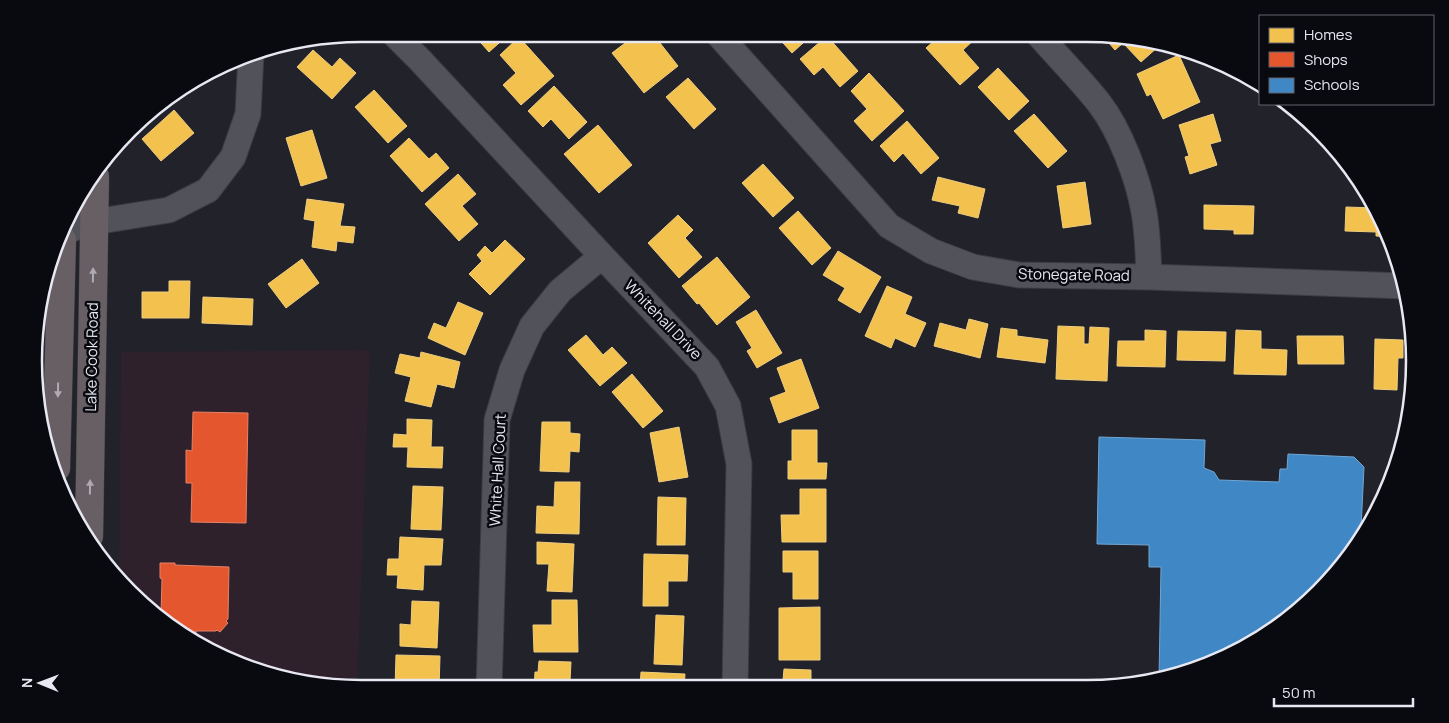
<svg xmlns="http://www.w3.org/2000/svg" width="1449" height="723" font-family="Manrope,sans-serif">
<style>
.commercial{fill:#2f212c}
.homes{fill:#f2c14e;stroke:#efcd80}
.shops{fill:#e4572e;stroke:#e58269}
.schools{fill:#3f88c5;stroke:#72a5d3}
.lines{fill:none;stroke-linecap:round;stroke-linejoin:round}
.minor-casing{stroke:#3c3c43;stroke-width:27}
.major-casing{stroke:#3c3c43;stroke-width:29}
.minor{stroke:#52525a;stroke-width:25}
.major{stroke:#675f64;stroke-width:28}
.oneway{fill:#aeaab3}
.labels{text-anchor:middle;stroke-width:5;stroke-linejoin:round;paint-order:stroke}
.street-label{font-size:15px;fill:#e8e8f3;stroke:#090910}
.rim{fill:none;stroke:#e8e8f3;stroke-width:2.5}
</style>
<rect width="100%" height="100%" fill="#22222a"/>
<path class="commercial" d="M370,350l-13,339 -60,-6 -61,-19 -106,-71 -11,-15 2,-226z"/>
<path class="homes" d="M473,34h34l1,1 -19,17z
M601,34h16l-13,6z
M637,34h16l25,32 -34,27 -32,-40z
M775,34h38l-21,19z
M942,34h30l4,4 -13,12 16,18 -19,17 -34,-37z
M1102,35l50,5 7,6 -18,16 -18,-19 -8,7z
M827,36l31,35 -18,16 -17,-20 -9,8 -14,-16z
M519,37l35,39 -33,29 -18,-20 13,-12 -16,-18z
M313,50l19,17 8,-9 16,15 -24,26 -35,-32z
M1179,55l21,47 -37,17 -12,-25 -4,2 -10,-22z
M998,68l31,33 -20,19 -31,-33z
M869,73l35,38 -32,30 -18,-20 13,-12 -16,-18z
M688,78l28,31 -22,20 -28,-32z
M554,86l33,36 -18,17 -18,-20 -8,8 -15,-16z
M374,90l33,36 -19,17 -33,-36z
M174,110l20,23 -33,28 -19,-22z
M1034,114l33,37 -19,17 -34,-37z
M1213,114l8,27 -11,3 7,21 -27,9 -5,-17 4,-1 -10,-31z
M907,121l32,37 -18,16 -18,-21 -9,9 -14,-16z
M598,125l34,40 -33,28 -35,-39z
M312,130l15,48 -26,8 -15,-48z
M409,138l20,21 7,-6 13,15 -27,24 -32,-36z
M763,164l31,34 -21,19 -31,-34z
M458,174l18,20 -14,12 16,18 -19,17 -34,-37z
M938,177l47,12 -7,29 -20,-5 2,-7 -28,-6z
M1085,182l6,42 -28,4 -6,-42z
M307,199l37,5 -4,22 15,1 -2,16 -16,-2 -1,10 -24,-4 3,-26 -11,-2z
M1204,205l50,1 -1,28h-19v-4l-30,-1z
M1346,207l29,1 16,29 -15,-1v-4l-31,-1z
M798,211l33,37 -19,17 -33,-37z
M678,215l15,15 -8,8 17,19 -23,21 -31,-35z
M505,240l20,19 -35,36 -21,-21 13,-13 -5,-6 8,-9 7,7z
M838,251l43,26 -21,36 -22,-13 7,-12 -22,-13z
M717,257l33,40 -33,28 -18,-22 -2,1 -15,-18z
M302,259l17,24 -33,25 -18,-24z
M169,281h21l-1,37h-47v-26h27z
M887,286l25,11 -7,17 21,9 -11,24 -20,-9 -4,10 -26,-12z
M203,297l50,2 -1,26 -50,-2z
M458,302l25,11 -18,42 -37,-17 6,-15 12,5z
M756,310l26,43 -25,15 -10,-17 5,-3 -16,-26z
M969,319l19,5 -8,34 -46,-12 6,-23 26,7z
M1058,326l26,1v17h5l1,-17 19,1 -2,53 -51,-2z
M1001,328l16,2v6l31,4 -3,23 -48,-6z
M1145,330l21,1 -1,36 -48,-1 1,-25h27z
M1236,330l25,1v18l26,1 -1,25 -52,-1z
M1178,331l48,1 -1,29 -48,-1z
M586,335l17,20 9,-8 15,16 -27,23 -32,-36z
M1297,336h46l1,28h-46z
M1375,339l28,1v18h-5l-1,32 -23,-1z
M421,352l39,10 -6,26 -17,-4 -6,23 -26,-6 6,-24 -16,-4 5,-19 20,4z
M801,359l18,49 -40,15 -9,-25 16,-6 -9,-24z
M632,374l31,37 -20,17 -31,-36z
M407,419l25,1 -1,27h12l-1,21 -35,-1 1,-20h-15l1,-13 13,1z
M542,422h28v11l10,1 -1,18 -9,-1 -1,21 -29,-1z
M679,427l9,50 -29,5 -9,-49z
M792,430h25v33h10l-1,16h-38v-18h4z
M555,482h25l-1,52 -43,-1 1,-27 17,1z
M413,486l30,1 -2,43 -30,-1z
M800,489h26v53h-44l-1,-27h19z
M658,497l28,1 -1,47h-28z
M400,537l43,2 -2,26h-17l-1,25 -26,-2 1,-13h-11l1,-16h11z
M537,542l37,2 -2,48 -25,-1 2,-27h-12z
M783,551h35v48h-25v-27h-10z
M644,554l44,1 -1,26h-19v25h-25z
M552,600h25l1,52h-44l-1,-27h19z
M412,601l27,1 -2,46 -37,-2v-22l11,1z
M820,607v53h-41v-52z
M656,615l28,1 -2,49 -28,-1z
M396,655l44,1 -1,33h-44z
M539,661l32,1 -1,19h-6v7l-30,1 1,-17h3z
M784,669l27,1v18h-32v-8h4z
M641,672l44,2 -1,14h-44z"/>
<path class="shops" d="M193,412l55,1 -2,110 -55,-1 1,-39h-6v-33l6,1z
M160,563h15v2l54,2 -1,52 -2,2 2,2 -8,9 -3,-2 -1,1h-20v7l-35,-24 1,-35 -2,-1z"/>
<path class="schools" d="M1099,437l106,3 -1,28 10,4 5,8 60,2 1,-13h7l1,-15 66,3 10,10 -3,62 4,2 -18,30 -60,60 -74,43 -54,15 2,-112h-12v-22l-52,-1z"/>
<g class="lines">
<g class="minor-casing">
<path id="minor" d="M394,34l26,26 182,196 105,111 21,39 11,58 -4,224
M718,34l171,192 42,25 42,16 46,8 130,2 256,9
M1038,34c20,23 42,45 61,69 21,27 39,75 45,109 4,21 4,43 5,65
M65,231l29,-9 75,-12 39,-20 25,-33 15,-43 3,-60
M489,689l8,-269 15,-50 20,-44 28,-35 42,-35"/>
</g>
<g class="major-casing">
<path id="major" d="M56,468l6,-228
M89,536l6,-359"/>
</g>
<use href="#minor" class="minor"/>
<use href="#major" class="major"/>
</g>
<defs><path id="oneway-solid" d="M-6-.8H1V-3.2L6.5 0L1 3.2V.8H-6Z" transform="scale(1.25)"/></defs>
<g class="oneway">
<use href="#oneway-solid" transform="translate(93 275) rotate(-89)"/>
<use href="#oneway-solid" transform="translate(58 390) rotate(91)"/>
<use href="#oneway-solid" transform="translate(90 487) rotate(-89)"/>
</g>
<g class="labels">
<g class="street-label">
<text transform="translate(1074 275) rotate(1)" y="5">Stonegate Road</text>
<text transform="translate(663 320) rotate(46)" y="5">Whitehall Drive</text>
<text transform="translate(92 357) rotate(-89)" y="5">Lake Cook Road</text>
<text transform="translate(498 470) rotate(-87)" y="5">White Hall Court</text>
</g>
</g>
<path d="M0 0H1449V723H0ZM361 42H1087A319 319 0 0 1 1406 361V361A319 319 0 0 1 1087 680H361A319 319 0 0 1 42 361V361A319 319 0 0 1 361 42Z" fill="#090910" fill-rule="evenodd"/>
<path class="rim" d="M361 42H1087A319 319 0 0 1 1406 361V361A319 319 0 0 1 1087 680H361A319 319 0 0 1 42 361V361A319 319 0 0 1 361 42Z"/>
<rect x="1259" y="15" width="175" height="90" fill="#090910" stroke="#62626b"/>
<rect x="1269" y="28" width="25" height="15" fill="#f2c14e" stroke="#62626b"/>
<text x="1304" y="40" font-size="15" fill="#e8e8f3">Homes</text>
<rect x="1269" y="52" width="25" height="15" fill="#e4572e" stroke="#62626b"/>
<text x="1304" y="65" font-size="15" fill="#e8e8f3">Shops</text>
<rect x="1269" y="78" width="25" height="15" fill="#3f88c5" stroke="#62626b"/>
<text x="1304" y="90" font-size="15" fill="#e8e8f3">Schools</text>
<g transform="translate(40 683) rotate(271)" stroke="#090910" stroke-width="4" paint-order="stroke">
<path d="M0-4L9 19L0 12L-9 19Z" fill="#e8e8f3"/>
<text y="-8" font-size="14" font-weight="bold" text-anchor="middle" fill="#e8e8f3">N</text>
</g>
<path d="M1274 698v8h139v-8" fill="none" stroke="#e8e8f3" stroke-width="2.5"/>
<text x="1282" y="698" font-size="15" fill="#e8e8f3" stroke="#090910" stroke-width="4" paint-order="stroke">50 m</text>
</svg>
